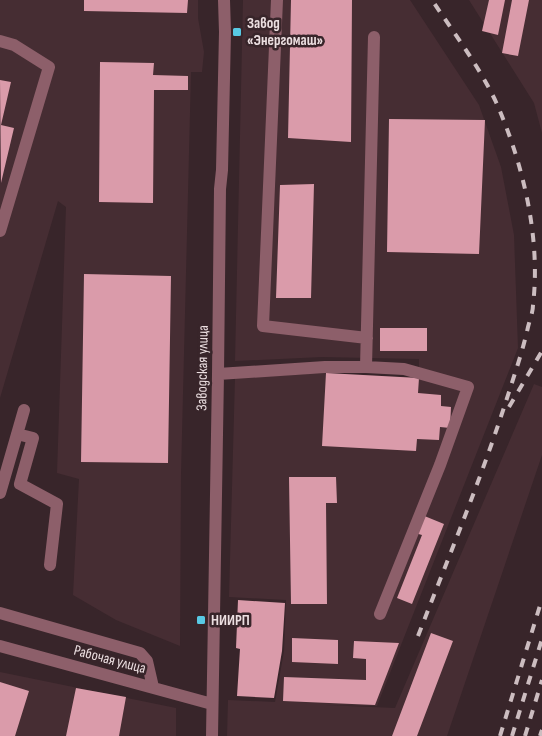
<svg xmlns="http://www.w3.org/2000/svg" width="542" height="736" font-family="'Sofia Sans Condensed',sans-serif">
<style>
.built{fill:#462d33}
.building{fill:#da9baa}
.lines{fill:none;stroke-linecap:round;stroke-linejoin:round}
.minor{stroke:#8d5f6a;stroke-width:12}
.rail{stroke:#ccbdc0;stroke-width:4;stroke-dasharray:9 9;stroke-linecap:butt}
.poi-dot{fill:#58c9e4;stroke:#38252a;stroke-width:2}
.labels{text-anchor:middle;stroke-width:5;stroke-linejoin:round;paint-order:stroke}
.poi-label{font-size:15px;font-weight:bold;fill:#ecdfe1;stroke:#38252a;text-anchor:start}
.street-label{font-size:15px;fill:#ecdfe1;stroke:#38252a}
</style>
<rect width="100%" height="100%" fill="#38252a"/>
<path class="built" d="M0,0h198v18l6,34 -2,20h-11l-10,402 -1,172 -64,-26 -43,-25 6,-116 -22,-6 9,-266 -8,-6 -58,197z
M243,0h167l69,105 22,62 13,68 4,113 -141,358 -53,-1 71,3 139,-324 8,3v68l-95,281h-220l1,-36 47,2 9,-51 2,-51 -57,-3 6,-219 91,-5 93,5v-19l-97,-2 -87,4z
M469,0h73v133l-8,-30z
M0,672l176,36v28h-176z"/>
<path class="building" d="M84,0h104l-1,13 -103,-2z
M291,0h61l-1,142 -63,-4z
M489,0h16l-7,35 -16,-4z
M512,0h17l-11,56 -16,-3z
M100,62l54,1 -1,12 35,1v14h-34l-1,113 -54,-1z
M0,80l11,2 -10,43 13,3 -13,55z
M389,119l96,1 -6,134 -92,-2z
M314,184l-3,114h-35l4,-113z
M84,274l87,2 -3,187 -87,-1z
M380,328h47v23h-47z
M326,373l93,5 -1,15 23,2v11l10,1 -1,21 -10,-1 -1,13 -22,-1 -1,12 -94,-5z
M289,477h47l1,26h-11l1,101h-36z
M422,515l22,9 -32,80 -15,-6 25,-63 -7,-2z
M238,600l47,3 -3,48 -8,47 -37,-2 3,-47 -4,-1z
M431,633l22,8 -36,95h-25z
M292,638l46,2v24l-46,-2z
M354,641l45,2 -24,62 -92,-4 1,-24 82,3v-21l-13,-1z
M0,682l29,9 -14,45h-15z
M76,688l50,9 -7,39h-53z"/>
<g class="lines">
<path class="minor" d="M277,0l-14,326 104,12
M0,41l14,4 35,22 -49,164
M366,367l8,-330
M218,374l107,-7h41l38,2 64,18 -28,78 -60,149
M17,434l16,4 -13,46 37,20 -7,61
M0,493l24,-83
M0,613l140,40 7,8 6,26
M0,646l212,58
M212,736l6,-362 2,-185 2,-19 3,-138 -1,-32"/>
<path class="rail" d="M509,407l33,-56
M418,636c31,-80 64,-159 90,-241 7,-22 15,-45 20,-68 2,-8 5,-15 5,-22 8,-67 -10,-142 -37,-203 -17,-36 -42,-69 -64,-102
M500,736l42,-137
M512,736l30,-97
M525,736l17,-56
M540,736l2,-6"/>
</g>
<g class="poi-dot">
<rect x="232" y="27" width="10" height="10" rx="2.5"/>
<rect x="196" y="615" width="10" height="10" rx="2.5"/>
</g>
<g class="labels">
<g class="poi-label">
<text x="247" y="28">Завод<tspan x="247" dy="17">«Энергомаш»</tspan></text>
<text x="211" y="625">НИИРП</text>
</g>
<g class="street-label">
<text transform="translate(202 368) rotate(-89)" y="5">Заводская улица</text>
<text transform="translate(110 659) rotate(15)" y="5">Рабочая улица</text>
</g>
</g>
</svg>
